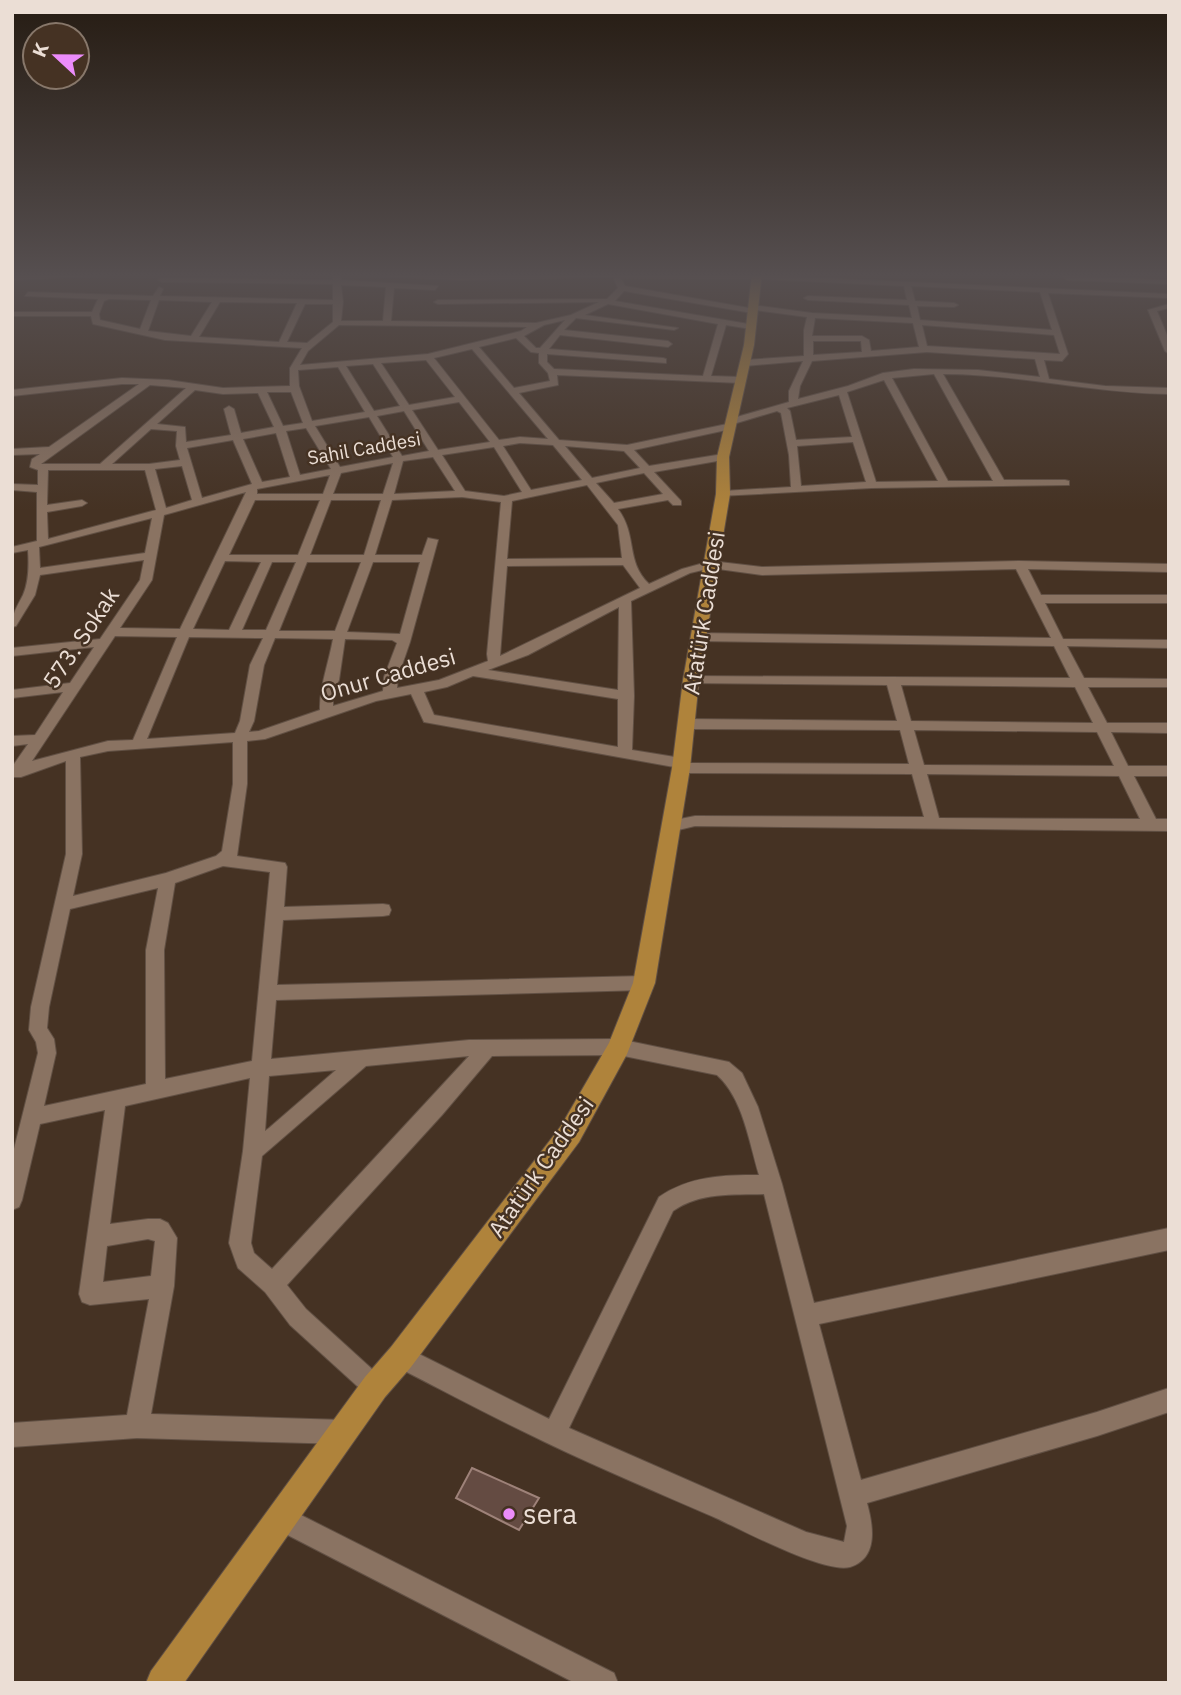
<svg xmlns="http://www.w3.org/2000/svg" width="1181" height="1695" font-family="'IBM Plex Sans',sans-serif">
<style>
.building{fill:#644b42;stroke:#9e8279;stroke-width:2}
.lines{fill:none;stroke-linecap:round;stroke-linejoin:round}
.minor-casing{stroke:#615044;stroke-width:2}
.major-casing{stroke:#615044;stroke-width:2}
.minor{fill:#8a7362;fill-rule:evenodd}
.major{fill:#af833b;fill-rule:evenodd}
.poi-dot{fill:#ec8cfa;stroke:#453223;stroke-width:2.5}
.labels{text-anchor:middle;stroke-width:5;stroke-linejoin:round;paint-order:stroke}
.far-street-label{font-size:19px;fill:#ebded5;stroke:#453223}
.street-label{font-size:23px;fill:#ebded5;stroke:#453223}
.near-poi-label{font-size:28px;fill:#ebded5;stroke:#453223;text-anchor:start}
</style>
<rect width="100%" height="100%" fill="#453223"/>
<path class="building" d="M472,1468l67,30 -20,32 -63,-32z"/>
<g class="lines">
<g class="minor-casing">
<path id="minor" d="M70,273h47l-4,2 -101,5v-4z
M333,273h8v7l97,6 -3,4 -41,-2 -3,33 145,2 35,-8 28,-13 -161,2 -4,-2 4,-2 169,-1 11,-11 -5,-11 -153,3 -106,-5 -4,-2 110,3 137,-3 160,2 412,19v4l-121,-5 20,61 -6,7 -18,-1 5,19 56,7 64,2v6c-76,-1 -151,-20 -226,-20l61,106h61l4,1v4l-197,3 -153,8v-4l4,-1 68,-4 -2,-32 -8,-42 -4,-2 -47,14 1,4 -97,21 15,16 74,-12 5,3 -5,3 -69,12 27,29v4h-8l-5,-5 -50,9c20,27 7,52 31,75l33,-15 29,-8 51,6 258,-6 149,3v8l-141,-3 13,26h128v8h-124l18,36 106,1v8l-102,-2 17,32 85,1v8h-81l19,36h62v10l-58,-1 17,34h41v10h-35l22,43h13v12l-474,-5 -25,6 -8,-6 3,-4 30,-6 229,1 -12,-43 -231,-1 -5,-1 -2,-5 -250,-45 -13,-28 -35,7 -111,38 -18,2v43l-10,72 48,7 2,4 -3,40 99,-3 6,1 2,5 -2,5 -6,1 -100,4 -6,65 367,-9 6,2 3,5 -3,5 -6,2 -368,10 -5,59 198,-19 150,-1 110,23 13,11 16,34 24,77 32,119 355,-75v22l-350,74 42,156 236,-68 72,-24v24l-72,24 -230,67c6,22 12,55 -17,64 -25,7 -108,-37 -134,-49 -57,-25 -115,-49 -171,-76 -51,-24 -101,-51 -152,-77l-4,-8 4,-8 8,-4 148,74 110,-222c30,-21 64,-22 100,-22 -10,-33 -16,-77 -42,-100l-98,-20 -127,1 -50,59 -155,170 19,24 77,70 4,8 -4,8 -8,4 -8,-4 -77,-70 -25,-33 -27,-24 -3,-8 -6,-17 14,-92 7,-73 -125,28 -15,118 38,-5h12l8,4 9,15 -3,48 -23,128 193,6 9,3 3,9 -3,9 -9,3 -207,-6 -125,9v-24l115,-8 22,-116 -59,6 -8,-3 -3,-8 26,-184 -65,14 -18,76 -3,7 -7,3v-53l26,-104 -2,-11 -7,-12 2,-23 35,-153v-93l-45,16h-9v-10l16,-23 -16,2v-10l23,-1 28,-43 -51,6v-8l58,-7 24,-36 -82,9v-8l88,-9 40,-59 4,-20 -104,15 -5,20 -19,31 -4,1c0,-14 5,-20 11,-32 6,-14 6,-30 5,-45l-16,3v-6l25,-6v-49l-25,-2v-6l26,1v-15l-8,-3 2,-8 8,-5 -28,1v-6l37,-2 90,-63h-17l-110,12v-6l110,-12 46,2 55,8 67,-2v-18l12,-20 -137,-8 -72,-16 -2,-8h-79v-4h80l6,-13 -73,-3 3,-4 125,4 6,-9 4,2 -3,7 173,4v-16l-171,-2 -4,-2 4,-2 171,2zM621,278l139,1 144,7 3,14 -99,-4 -4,2 4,2 101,5 3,13 -100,-5 -60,-8 -3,3 -124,-22zM341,285l45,2 -3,34h-42l2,-19zM911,286l129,6 12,38 -132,-10 -3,-14 37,1 4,-2 -4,-2 -39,-2zM624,291l128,22 3,-3 52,7 -3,13v26l-59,4 -4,3 4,3 58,-5 -14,30v11l-63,18 1,4 -100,21 -68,-5 -40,-47 39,-8 -1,-10 184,8 5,-3 -5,-3 -30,-1 15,-51 25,4h3v-4l-139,-24zM109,299l42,1 -11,29 -40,-9 -1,-6 5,-13zM159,300l53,2 -21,34 -43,-5zM220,302l77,1 -18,39 -80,-5zM305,304h28v18l-26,21 -20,-1zM608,304l110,20 -15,52 -149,-7 -7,-7v-8l119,9v-4l-3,-1 -114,-9 11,-14 108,12 4,-3 -4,-3 -104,-11 12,-12 98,12 4,-2 -93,-13zM815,318l98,5 6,24 -48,4 -2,-11 -7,-4h-50zM565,320l-25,28h-4l-12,-12 20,-11zM339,325l188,2 -6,4 -93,23 -128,11 8,-14zM922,325l132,10 6,19 -133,-8zM516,338l15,14 8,1v10l9,10 2,8 -36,7 -35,-41zM813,341h48l1,11 -49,3zM472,349l76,90 -28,-2 -21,3 -65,-82zM927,352l108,7 5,18 -62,-7 -64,-1 -31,4 -35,13 -50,13 2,-13 12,-25zM426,360l29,37 -46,8 -28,-42zM373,364l27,42 -26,5 -28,-45zM338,367l27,45 -53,9 -13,-35 -1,-16zM934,374l59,107h-45l-56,-103zM884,380l54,101 -62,1 -29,-90zM150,385l36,3 -86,76h-59zM195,390l28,4 35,-1 16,34 -33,6 -7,-24 -5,-3 -5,3 7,26 -45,7 -1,-15 -28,-3zM267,392h24l12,31 -20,3zM839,395l13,42 -56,3 -6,-29 -3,-3zM459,402l31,40 -52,8 -26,-40zM404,411l25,40 -27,5 -25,-40zM369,417l24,40 -53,10 -25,-41zM306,428l25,41 -31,6 -14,-44zM151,429l26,2 -1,15 4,14 -31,4h-37zM276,433l14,44 -28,5 -19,-43zM233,440l19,44 -50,14 -15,-50zM853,442l13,40 -65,4 -4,-40zM520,443l33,2 29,35 -51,10 -28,-44zM565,446l59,5 16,17 -48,10zM494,447l28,45 -18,4 -39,-5 -23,-36zM433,457l22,34 -61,3 9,-33zM393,463l-10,31h-50l8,-21zM182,466l10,34 -26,8 -11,-39zM48,470h97l11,40 -108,29 -1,-27 35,-6 5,-3 -5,-3 -35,5zM644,473l19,21 -49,9 -18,-20zM330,475l-7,19h-66v-5zM587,485l31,40 4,33 -115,1 5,-58zM246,492l-66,137 -60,-1 32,-48 12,-65zM462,497l39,5 -14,152 1,7 -49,19 -42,8 1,-11 12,-35 28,-102 -10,-2 -6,17h-47l17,-55zM255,500h65l-22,55h-69zM331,500h50l-17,55h-54zM152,518l-7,35 -105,15 -1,-21zM225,561l36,1 -32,68 -36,-1zM272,562h24l-30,68h-24zM307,562h54l-26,69h-56zM373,562h47l-20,72 -53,-2zM623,565l17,23 -140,68 7,-90zM711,568l51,7 254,-6 35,69 -353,-5 -6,4 6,4 356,5 16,32 -379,-2 -7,4 2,3 201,2 10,36 -210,-2 -7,5 7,5 213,1 9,34 -221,-1 -7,-5 -49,-8 2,-54 -3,-95 59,-28zM619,607l-1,83 -130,-20 40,-15zM115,636l62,1 -44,103 -25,1 -76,20zM189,637l74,1 -13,27 -10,56 -5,12 -88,6zM275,638l58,1c-4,23 -14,49 -13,71l-61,21 -10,1 5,-11 10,-56zM345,639l47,1 5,3 -13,34 -1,14 -50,15v-13l6,-13zM473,676l145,23v48l-184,-32 -10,-23 23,-5zM901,685l174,2 18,36 -182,-2zM914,730l183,2 17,34 -190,-1zM233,742v42l-11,67 -6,5 -50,17 -93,23 9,-42 -2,-97 28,-6zM927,774l192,2 21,43 -201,-1zM223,866l47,6 -18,189 -87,18 -1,-129 11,-67zM158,888l-12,62v134l-102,22 12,-53 -2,-14 -7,-11 2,-21 21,-98zM469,1056l-197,213 -18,-16 -3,-10 11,-87 104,-90zM336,1070l-67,58 -4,3 4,-55zM764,1194l83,332 -3,16 -38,-10 -237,-104 104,-217c27,-19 59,-16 91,-17zM148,1239l7,2 -4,35 -48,6 4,-36z
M1057,273h8l4,3 100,4v4l-102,-4z
M1169,304v4l-12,3 12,29v14l-4,-3 -17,-41z
M283,1506l331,167 4,10h-43l-301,-155 -4,-9 4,-9z"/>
</g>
<g class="major-casing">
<path id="major" d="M752,273h10l-8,72 -25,112 1,37 -31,186 -9,88 -35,215 -28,71 -48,88 -168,225 -26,30 -201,286h-38l5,-12 214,-294 26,-30 170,-221 48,-83 24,-60 39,-215 11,-88 33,-186 1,-37 27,-112z"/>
</g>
<use href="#minor" class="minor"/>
<use href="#major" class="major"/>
</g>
<linearGradient id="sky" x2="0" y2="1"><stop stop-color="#261c13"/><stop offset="0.54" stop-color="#564f50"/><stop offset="1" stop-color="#564f50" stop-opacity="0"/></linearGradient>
<rect width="1181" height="510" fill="url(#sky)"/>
<circle class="poi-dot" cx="509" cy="1514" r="7"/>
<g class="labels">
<g class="far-street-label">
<text transform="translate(364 448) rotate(-10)" y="7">Sahil Caddesi</text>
</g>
<g class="street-label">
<text transform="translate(704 613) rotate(-81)" y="8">Atatürk Caddesi</text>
<text transform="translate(81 638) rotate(-56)" y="8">573. Sokak</text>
<text transform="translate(388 675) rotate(-16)" y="8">Onur Caddesi</text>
<text transform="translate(541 1167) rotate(-55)" y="8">Atatürk Caddesi</text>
</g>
<g class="near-poi-label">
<text x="523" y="1524">sera</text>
</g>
</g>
<rect width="1181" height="1695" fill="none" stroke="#ebded5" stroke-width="28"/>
<g transform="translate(56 56) rotate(292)"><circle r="33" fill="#453223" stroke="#87776a" stroke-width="2"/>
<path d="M0-5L12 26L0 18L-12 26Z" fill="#ec8cfa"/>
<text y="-10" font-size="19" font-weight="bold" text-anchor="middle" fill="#ebded5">K</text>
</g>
</svg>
